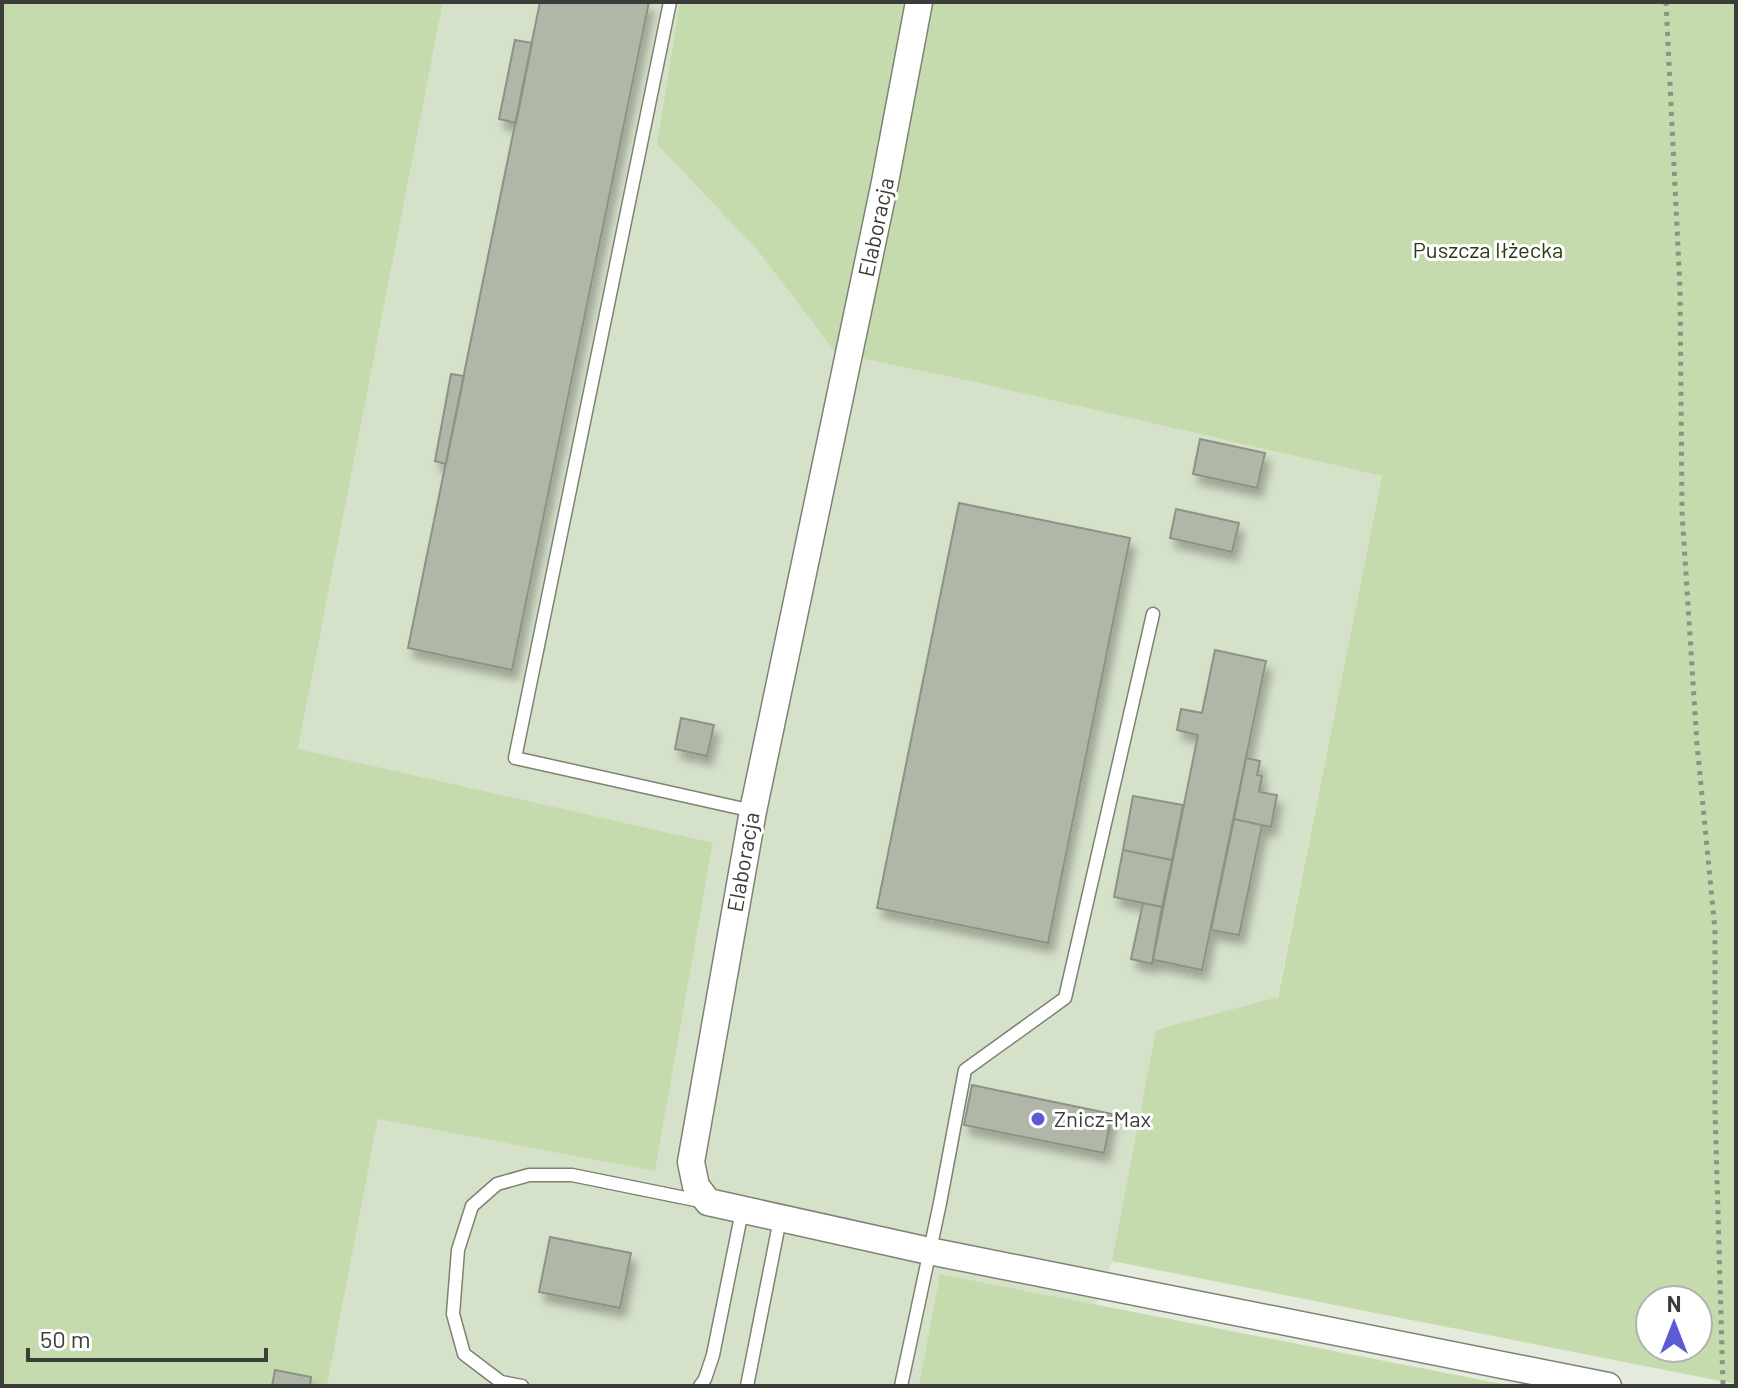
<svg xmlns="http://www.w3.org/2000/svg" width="1738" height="1388" font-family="Barlow,sans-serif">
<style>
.built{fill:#d6e1ca}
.green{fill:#c6dbad;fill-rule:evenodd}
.building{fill:#b0b7a9;stroke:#8c9284;stroke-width:2;filter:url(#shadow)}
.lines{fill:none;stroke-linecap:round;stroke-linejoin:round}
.service-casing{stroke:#7c8275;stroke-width:15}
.minor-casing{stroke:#7c8275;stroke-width:29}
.path{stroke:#8d9288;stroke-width:5;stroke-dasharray:4 6;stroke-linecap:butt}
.service{stroke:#fff;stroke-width:12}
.minor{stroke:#fff;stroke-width:26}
.poi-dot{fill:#5b5cd4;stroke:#fff;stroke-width:3}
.labels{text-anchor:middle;stroke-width:6;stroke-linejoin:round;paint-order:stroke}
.street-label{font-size:22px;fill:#3b3e38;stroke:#fff}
.park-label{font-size:22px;fill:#2a3b10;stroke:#fff}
.poi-label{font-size:22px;fill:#3b3e38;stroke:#fff;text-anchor:start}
</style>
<defs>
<filter id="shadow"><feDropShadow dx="5" dy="9" stdDeviation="4" flood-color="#0004"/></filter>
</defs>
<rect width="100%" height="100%" fill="#e4ebdc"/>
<path class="built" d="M443,2h237l-23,142 101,107 79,102 128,27 417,96 -105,522 -121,33 -44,230 -16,44 -155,-31 -22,112h-592l51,-267 277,51 58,-326 -415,-95z"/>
<path class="green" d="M2,2h441l-145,747 415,94 -58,328 -277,-52 -51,267h-325z
M680,2h1056v1382l-624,-123 44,-231 122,-33 104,-521 -417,-96 -129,-27 -78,-102 -101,-107zM1650,1300h48v48h-48z
M940,1274l572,112h-593z"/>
<path class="building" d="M540,2h109l-137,668 -104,-22z
M515,40l17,3 -16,80 -17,-4z
M451,374l13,2 -18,88 -11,-3z
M1200,439l65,14 -8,35 -64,-14z
M959,503l171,35 -82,405 -171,-35z
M1176,509l63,14 -7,29 -62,-14z
M1215,650l51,11 -64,309 -48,-10 -2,4 46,-229 -21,-5 4,-21 21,4z
M681,718l33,7 -7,31 -32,-7z
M1246,758l14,3 -3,14 5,1 -3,16 18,3 -6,32 -37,-8z
M1133,796l50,9 -11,55 -49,-10z
M1234,819l28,6 -23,110 -28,-5z
M1123,850l49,10 -10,47 -48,-10z
M1143,903l19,4 -10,57 -21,-5z
M972,1085l140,29 -8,39 -140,-28z
M550,1237l81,16 -11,55 -81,-16z
M275,1370l36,7 -1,9h-38z"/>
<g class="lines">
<g class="service-casing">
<path id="service" d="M670,2l-155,756 238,53
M522,1386l-21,-4 -37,-28 -11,-40 5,-64 14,-44 25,-22 32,-9h43l133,27
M700,1386l5,-7 8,-24 29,-144
M747,1386l33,-167
M901,1386l39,-183 25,-133 100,-72 88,-384"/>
</g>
<g class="minor-casing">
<path id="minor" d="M919,2l-34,180 -132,629 -62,351 5,24 12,16 221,49 679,135"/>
</g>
<path class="path" d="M1666,2l14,287 2,223 15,232 18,186v180l8,276"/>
<use href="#service" class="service"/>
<use href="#minor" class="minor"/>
</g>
<circle class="poi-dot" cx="1038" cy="1119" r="8"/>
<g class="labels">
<g class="street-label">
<text transform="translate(876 227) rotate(-78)" y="8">Elaboracja</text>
<text transform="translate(743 862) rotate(-80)" y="8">Elaboracja</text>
</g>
<g class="park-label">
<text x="1488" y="258">Puszcza Iłżecka</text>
</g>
<g class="poi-label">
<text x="1054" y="1127">Znicz-Max</text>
</g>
</g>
<rect width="1738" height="1388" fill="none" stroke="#3b3e38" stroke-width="8"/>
<g transform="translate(1674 1324)"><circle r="38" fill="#ffffff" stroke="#b1b2af" stroke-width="2"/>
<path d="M0-6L14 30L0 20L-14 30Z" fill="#5b5cd4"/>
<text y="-12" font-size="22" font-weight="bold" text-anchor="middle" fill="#3b3e38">N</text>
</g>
<path d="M28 1348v12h238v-12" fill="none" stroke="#3b3e38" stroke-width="4"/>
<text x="40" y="1348" font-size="24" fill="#3b3e38" stroke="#ffffff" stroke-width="6" paint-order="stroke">50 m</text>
</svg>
